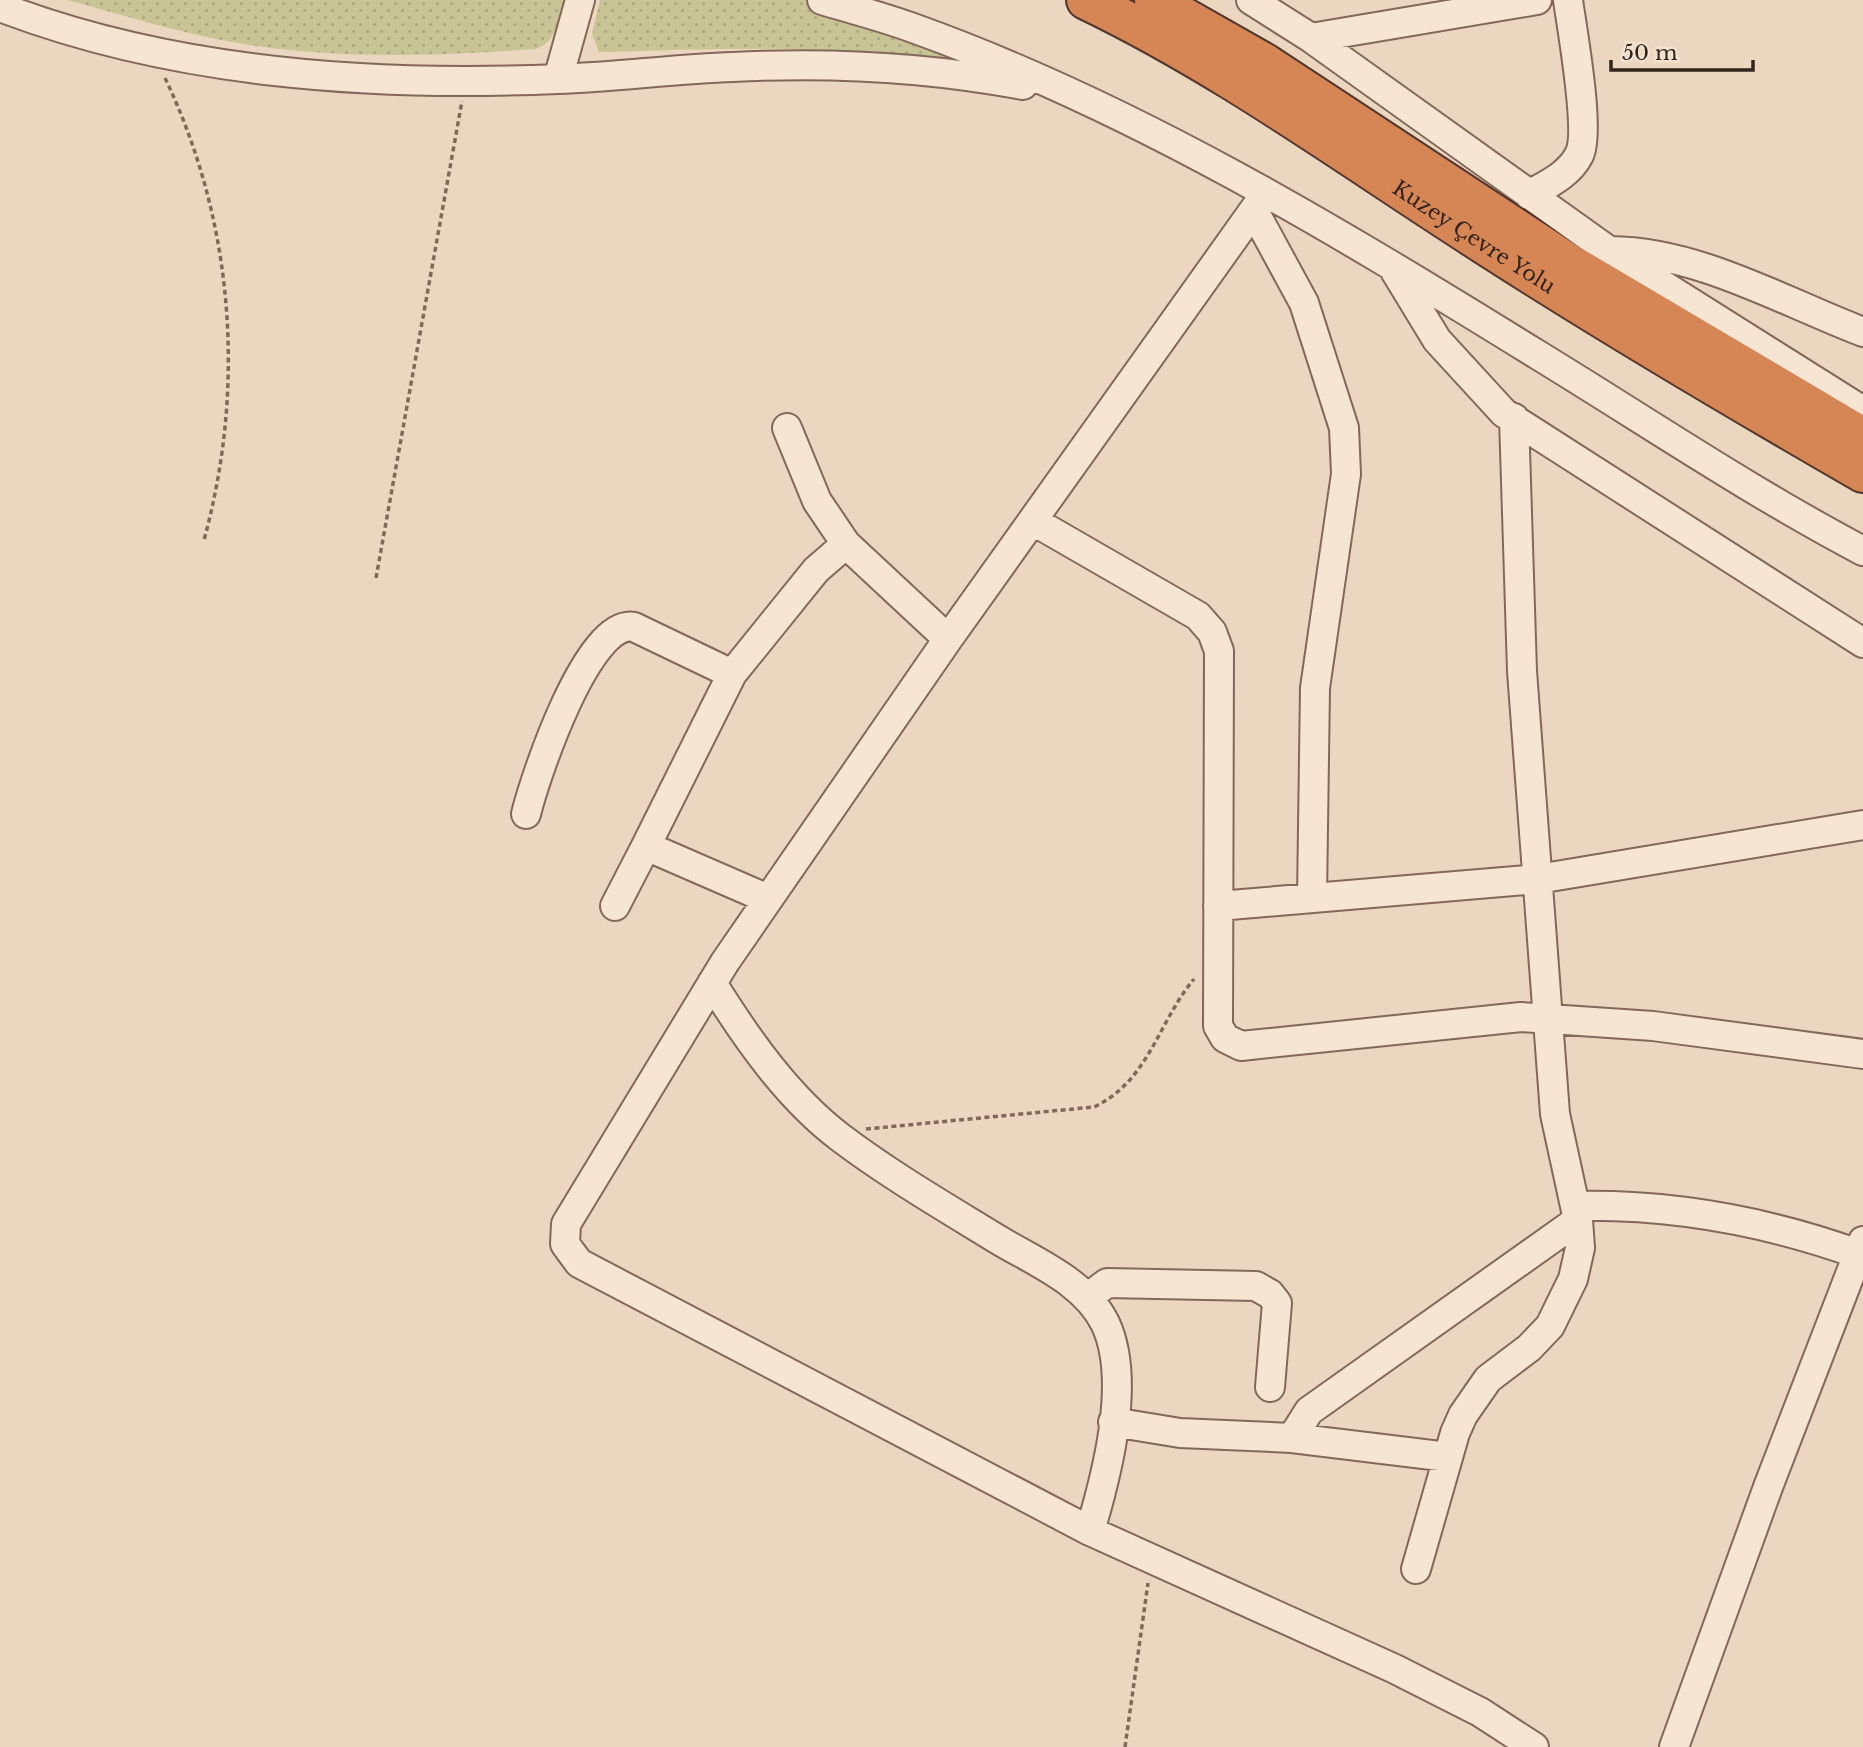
<svg xmlns="http://www.w3.org/2000/svg" width="1863" height="1747" font-family="'Libre Baskerville',serif">
<style>
.grass{fill:url(#grass-dots)}
.lines{fill:none;stroke-linecap:round;stroke-linejoin:round}
.minor-casing{stroke:#836859;stroke-width:32}
.highway-casing{stroke:#51372e;stroke-width:42}
.path{stroke:#836859;stroke-width:3.5;stroke-dasharray:5 3.5;stroke-linecap:butt}
.minor{stroke:#f6e5d3;stroke-width:28}
.highway{stroke:#d68555;stroke-width:38}
.labels{text-anchor:middle;stroke-width:5;stroke-linejoin:round;paint-order:stroke}
.street-label{font-size:21px;fill:#33241d;stroke:#f3e2cf}
</style>
<defs>
<pattern id="grass-dots" width="8" height="8" patternUnits="userSpaceOnUse" patternTransform="scale(1.75)"><rect width="8" height="8" fill="#c8c495"/><path d="M2 2h.1M6 6h.1" fill="none" stroke="#aca880" stroke-width="1.8" stroke-linecap="round"/></pattern>
</defs>
<rect width="100%" height="100%" fill="#ebd6c0"/>
<path class="grass" d="M67,0h498c-6,19 -8,41 -29,49 -100,7 -198,11 -298,-6 -58,-10 -115,-28 -171,-43z
M600,0h207l102,29 84,39c-132,-26 -260,-19 -394,-16l-7,-18z"/>
<g class="lines">
<g class="minor-casing">
<path id="minor" d="M822,0c30,9 61,17 91,28 221,79 426,204 625,327 108,66 213,137 325,196
M1251,0l60,38 298,213 254,160
M0,7c175,67 372,80 558,72 58,-2 116,-10 175,-12 96,-5 194,0 290,18
M1311,38l226,-38
M558,79l22,-79
M1266,193l-318,446 -223,323 -159,262 -1,20 14,19 511,268 305,138 85,43 54,35
M1529,195c17,-10 40,-20 50,-40 12,-22 -7,-126 -11,-155
M1254,211l50,92 40,125 2,46 -31,214 -3,210
M1611,251c88,1 171,50 252,81
M1395,271l42,69 67,73 359,230
M787,428l30,73 29,43 102,95
M1035,522l163,94 14,16 7,19 -1,375 7,12 16,8 280,-29 132,9 210,28
M526,814c9,-37 62,-196 108,-187l98,47
M768,899l-122,-53 86,-172 84,-104 30,-26
M615,906l31,-60
M1218,906l320,-27 325,-54
M712,983c35,56 76,115 129,155 49,37 104,69 156,101 38,23 87,42 108,84 27,56 2,151 -15,208
M1575,1206c98,-2 191,15 283,48
M1087,1298l20,-15 149,3 14,8 7,9 -7,84
M1113,1422l67,11 112,5 156,19
M1292,1438l17,-27 269,-191
M1416,1569l39,-136 8,-18 25,-36 41,-31 21,-22 23,-47 7,-31 -2,-28 -23,-106 -33,-443 -8,-253
M1674,1747l94,-260 95,-246"/>
</g>
<g class="highway-casing">
<g id="highway">
<path id="s1" d="M1086,0c129,62 245,145 365,223 134,88 273,170 412,250"/>
<path d="M1154,0l111,63 304,200 294,174"/>
</g>
</g>
<path class="path" d="M165,78c69,144 81,309 39,462
M376,578l86,-477
M866,1129l228,-22c55,-26 64,-85 100,-128
M1125,1747l23,-164"/>
<use href="#minor" class="minor"/>
<use href="#highway" class="highway"/>
</g>
<g class="labels">
<g class="street-label">
<text dy="7" stroke="none"><textPath href="#s1" startOffset="455">Kuzey Çevre Yolu</textPath></text>
</g>
</g>
<path d="M1611 60v10h142v-10" fill="none" stroke="#33241d" stroke-width="3.5"/>
<text x="1622" y="60" font-size="21" fill="#33241d" stroke="#f3e2cf" stroke-width="5" paint-order="stroke">50 m</text>
</svg>
